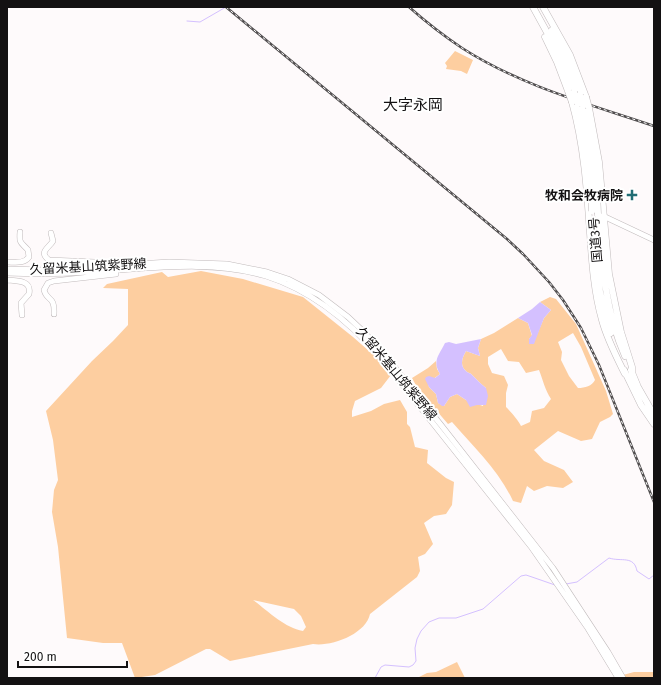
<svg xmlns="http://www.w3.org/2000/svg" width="661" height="685" font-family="'Fira Sans','Noto Sans JP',sans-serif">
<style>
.green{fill:#fdcea0;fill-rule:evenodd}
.water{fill:#d4c0ff}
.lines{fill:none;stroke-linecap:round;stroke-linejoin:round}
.stream{stroke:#d4c0ff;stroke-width:1}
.major-casing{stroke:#c1bbbc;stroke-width:6}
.highway-casing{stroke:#c1bbbc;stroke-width:7}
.major{stroke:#fff;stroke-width:5}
.highway{stroke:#fff;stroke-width:6}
.rail-casing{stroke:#514e4f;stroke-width:2.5}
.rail{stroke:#fff;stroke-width:1;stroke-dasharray:3;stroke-linecap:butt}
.highway-bridge-casing{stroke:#c1bbbc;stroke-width:7;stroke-linecap:butt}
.highway-bridge{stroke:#fff;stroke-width:6}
.poi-dot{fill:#226d74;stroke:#fff;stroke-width:1.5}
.labels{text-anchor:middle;stroke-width:4;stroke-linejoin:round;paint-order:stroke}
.poi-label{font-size:13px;font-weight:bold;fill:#131112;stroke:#fff;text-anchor:end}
.street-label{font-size:13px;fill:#131112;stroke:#fff}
.quarter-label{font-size:15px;fill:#131112;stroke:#fff}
</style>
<rect width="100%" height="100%" fill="#fefafb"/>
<path class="green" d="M455,51l18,9 -6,14 -6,-3 -15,-2 1,-3 -2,-3z
M201,271l42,8 60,18 50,40 24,21 14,17 -10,13 -26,13 -3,10v6l19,-6 13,-7 16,-4 7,12v12l3,3 5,20 13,3 -1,13 19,15 8,4 -2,23 -6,9 -12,2 -10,7 9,21 -8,10 -7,3 2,14 -3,6 -47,37c-4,20 -39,33 -57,30l-83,17 -20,-12h-4l-51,26 -20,3 -13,-35h-19l-36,-5 -9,-91 -6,-35 2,-22 4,-10 -5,-40 -7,-29 46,-50 21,-20 15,-16v-36l-25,-1 4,-4 55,-12 6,5zM253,600l41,9 7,7 5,11 -3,4c-18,-3 -35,-20 -50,-31z
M550,297l6,2 20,25 30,67 7,23 -3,3 -10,5 -8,17 -11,2 -23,-10 -24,19 10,11 20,9 9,12 -10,6 -16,-2 -13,5 -7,-5 -6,17 -8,-2c-14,-30 -39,-54 -61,-79l-4,2 -30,-35 -6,-11 16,-10 8,-7 1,8 3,5 -12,9 1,4 7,7 2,9 6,3 6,-9 7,-3 9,6 17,6 3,-18c-5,-4 -9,-8 -14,-13 -1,-2 -4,-2 -5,-3 -8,-6 -5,-14 -1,-21l14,5 -2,-8 3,-9 13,-6 24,-15 10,5 4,13 -3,3 4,5 11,-26 7,-8 -11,-8zM573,333l8,14 14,33c-3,6 -10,8 -17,8l-9,-12 -8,-16 1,-8 -4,-10zM501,349l7,12 11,1 7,11 13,-3c4,10 6,20 12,29l-7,9 -12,3 -2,11 -9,4c-2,-5 -11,-15 -15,-19v-14l2,-8 -4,-9 -12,-3 -4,-9v-7z
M457,662l8,16h-48l10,-5 9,-1z
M634,672h20v6h-42z"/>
<path class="water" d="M540,302l11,8 -7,8 -10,26h-5v-5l3,-4 -4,-12 -10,-5 14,-9z
M481,339l-3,9 2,8 -14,-5c-4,7 -7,15 1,21 1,1 4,1 5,3 5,5 9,9 14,13l2,8 -2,9h-9l-7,2 -4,-7 -9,-6 -7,3 -6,9h-2l-4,-3 -2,-9 -7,-7 -4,-8 1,-2 3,-1 6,2 5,-4c-8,-13 -1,-19 5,-31l4,-1 7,2z"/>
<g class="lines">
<path class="stream" d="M187,21l13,1 26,-15
M566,584l11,-2 32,-24c12,4 25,-3 28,13l12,8 5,-4
M375,678l6,-11 4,-2 24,2 4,-2 3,-4 -1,-13 2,-9 4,-8 8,-9 10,-4h17l27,-9 38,-33 5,-1 6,2 23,8"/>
<g class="major-casing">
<path id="major" d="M601,215l53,25
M51,233l2,8c-4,7 -15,11 -4,19l68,3
M7,262c8,0 17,2 22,-5l-1,-7c-7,-8 -9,-6 -8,-18
M7,269l38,1 124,-8 58,2 40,8 21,7 31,16 29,22 17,16 27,31 49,61 112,143 55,84 15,26
M7,273c27,1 54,1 82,-1 59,-3 120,-13 177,4 47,15 84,46 115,82l151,190 55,79 31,51
M7,280c10,1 25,0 22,14l-8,9 1,12
M54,314c1,-19 -7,-12 -10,-24l4,-7 6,-2 62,-7"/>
</g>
<g class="highway-casing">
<path id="highway" d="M533,7l27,49 14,36
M543,7l27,48 16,42
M552,30l12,25 16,40
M545,37l12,25 11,29
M572,102c12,43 15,87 18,131 2,29 4,59 12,87 5,19 14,36 23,54
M578,104l9,40 4,50
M583,106l8,37 6,50
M589,108l10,54 10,112 12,58 11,35v6
M598,214c4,49 7,97 27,142
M595,242l5,50 11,41
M624,370l17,35 13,19
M631,370l7,17 16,28"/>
</g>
<use href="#major" class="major"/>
<use href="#highway" class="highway"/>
<g class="rail-casing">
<path id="rail" d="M226,7l281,232 16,15 26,28 14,18 18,28 18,37 55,137
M409,7c17,15 35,29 53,41 59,38 127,56 192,78"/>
</g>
<use href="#rail" class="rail"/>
<g class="highway-bridge-casing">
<path id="highway-bridge" d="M568,91l4,11
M574,92l4,12
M580,95l3,11
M586,97l3,11
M597,193l1,21
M591,194l1,17"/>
</g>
<use href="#highway-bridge" class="highway-bridge"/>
</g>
<path class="poi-dot" d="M630 189h4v4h4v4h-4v4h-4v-4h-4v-4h4z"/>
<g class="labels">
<g class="poi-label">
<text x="623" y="200">牧和会牧病院</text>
</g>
<g class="street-label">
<text transform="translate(595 240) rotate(-95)" y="5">国道3号</text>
<text transform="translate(88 266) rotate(-3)" y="5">久留米基山筑紫野線</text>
<text transform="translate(397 373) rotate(50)" y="5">久留米基山筑紫野線</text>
</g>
<g class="quarter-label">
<text x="413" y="110">大字永岡</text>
</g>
</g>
<rect width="661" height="685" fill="none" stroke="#131112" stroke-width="16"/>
<path d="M18 661v6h109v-6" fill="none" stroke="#131112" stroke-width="2"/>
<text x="24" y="661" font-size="12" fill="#131112" stroke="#ffffff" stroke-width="3" paint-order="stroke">200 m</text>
</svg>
